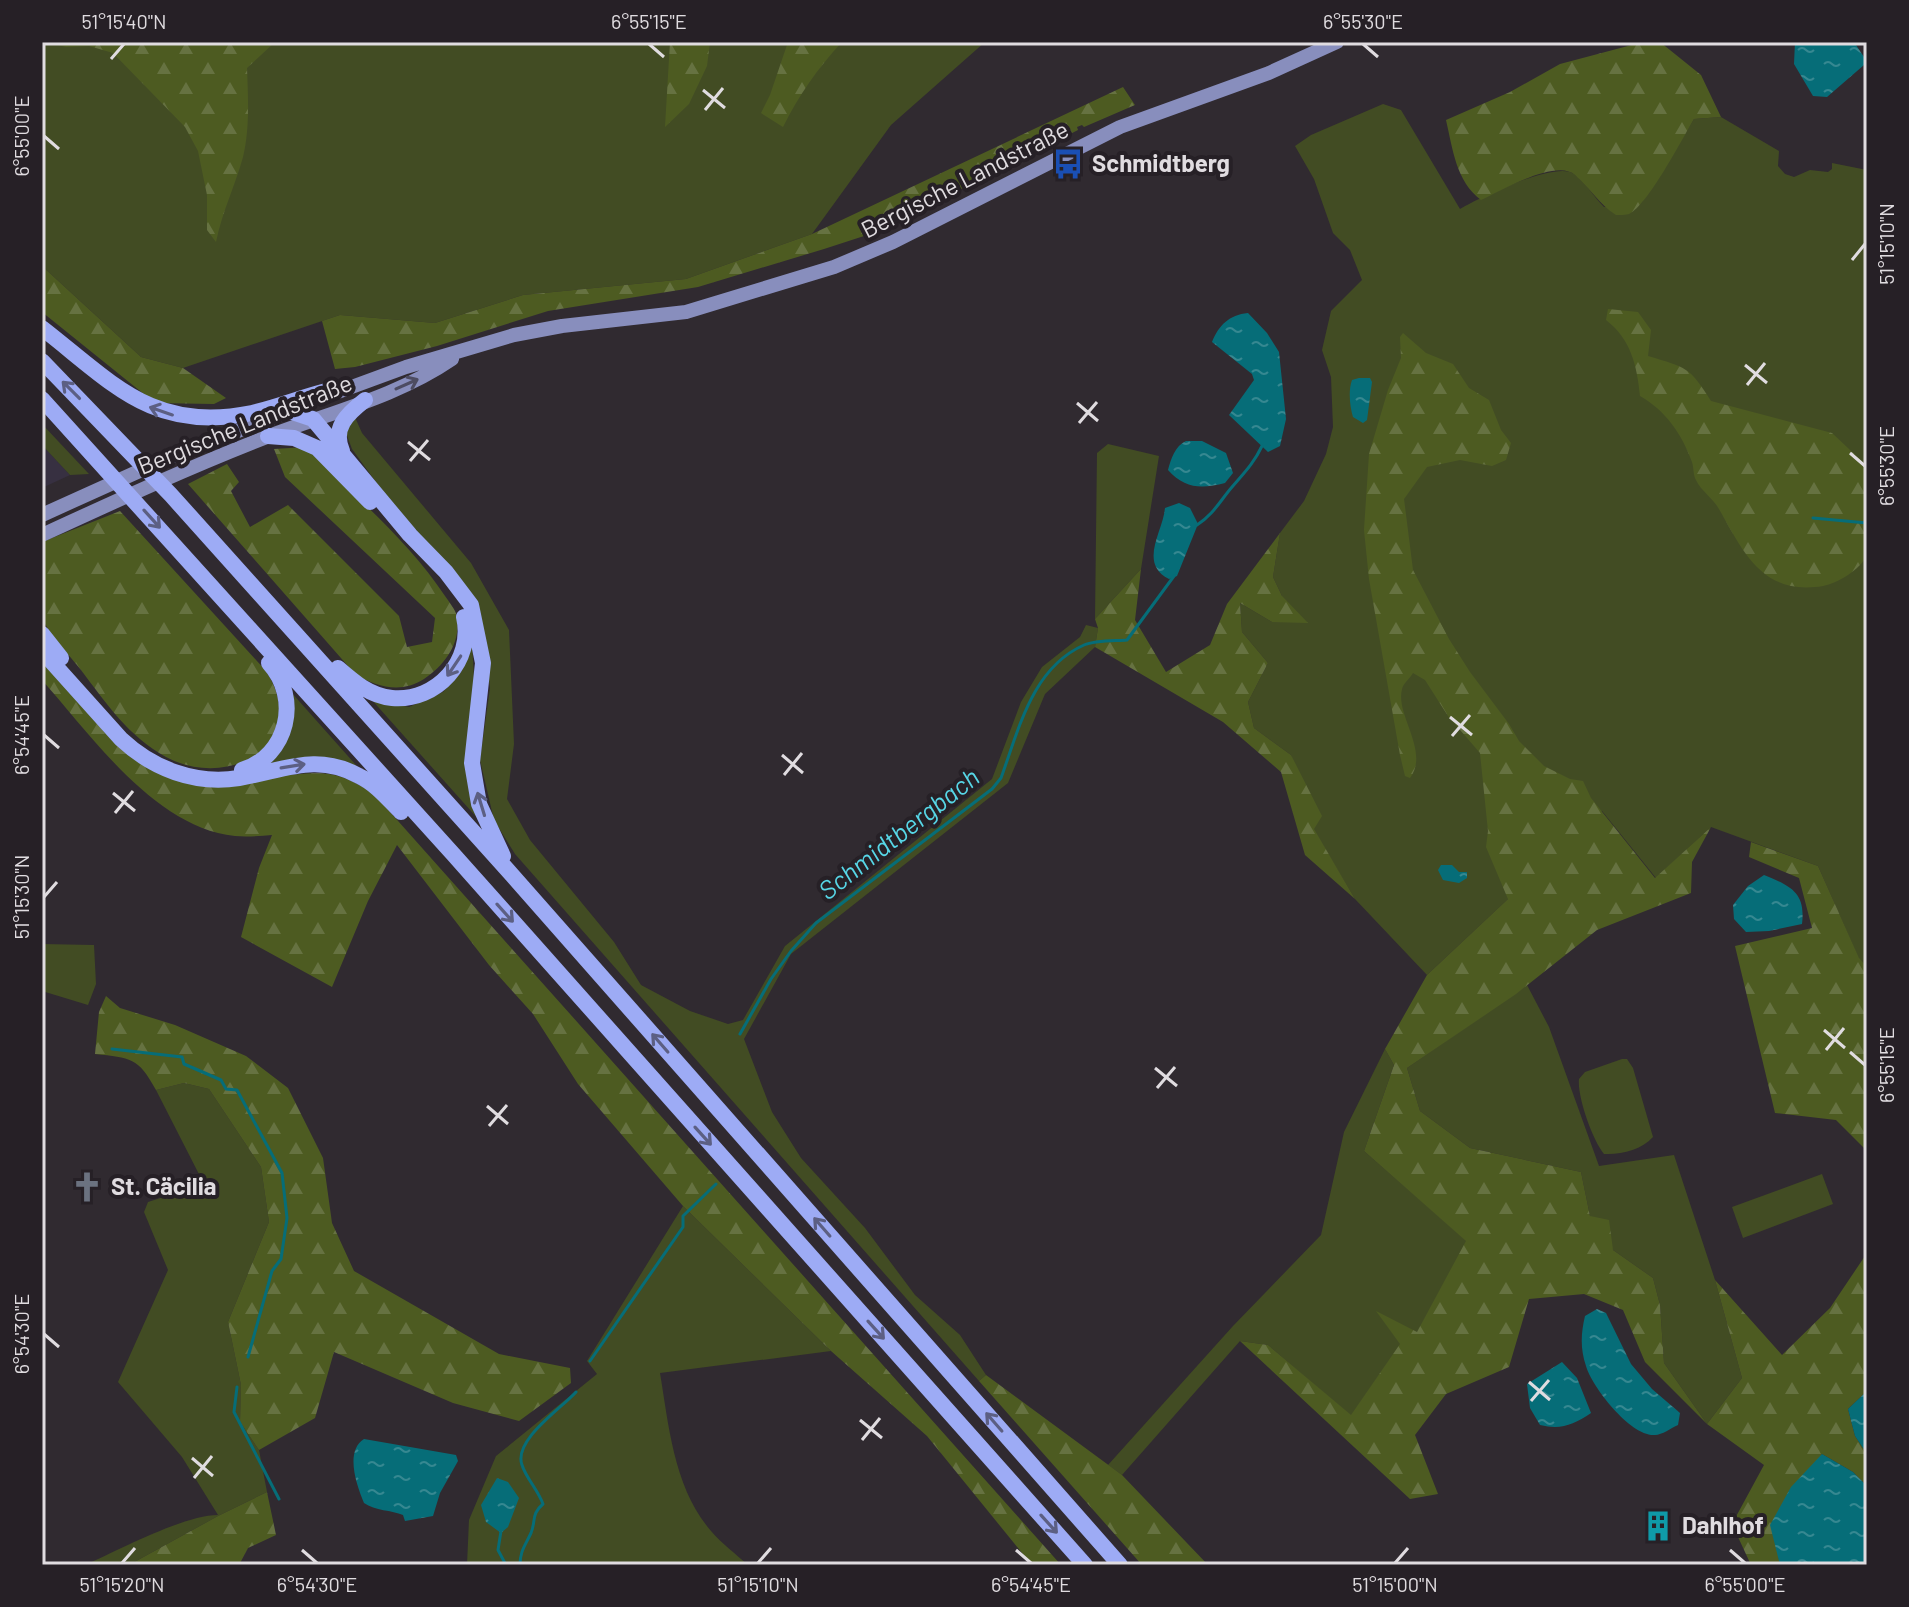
<svg xmlns="http://www.w3.org/2000/svg" width="1909" height="1607" font-family="Barlow,sans-serif">
<style>
.commercial{fill:#373041}
.grass{fill:#424c23}
.forest{fill:url(#forest-firs)}
.water{fill:url(#water-ripples)}
.lines{fill:none;stroke-linecap:round;stroke-linejoin:round}
.stream{stroke:#066d78;stroke-width:3}
.major{stroke:#888ebd;stroke-width:14}
.highway{stroke:#9dabf5;stroke-width:16}
.oneway{stroke:#4d4c62}
.oneway2{stroke:#5c5f83}
.ticks{fill:none;stroke:#e0dce0;stroke-width:3}
.labels{text-anchor:middle;stroke-width:8;stroke-linejoin:round;paint-order:stroke}
.poi-label{font-size:24px;font-weight:bold;fill:#e0dce0;stroke:#262026;text-anchor:start}
.street-label{font-size:24px;fill:#e0dce0;stroke:#262026}
.water-label{font-size:26px;font-style:italic;fill:#57d6e6;stroke:#262026}
.neatline{fill:none;stroke:#e0dce0;stroke-width:3}
.ticks-label{font-size:20px;text-anchor:middle;fill:#e0dce0}
</style>
<defs>
<pattern id="forest-firs" width="22" height="20" patternUnits="userSpaceOnUse" patternTransform="scale(2)"><rect width="22" height="20" fill="#4d5b21"/><path d="M5 1l3.5 6h-7zM16 11l3.5 6h-7z" fill="#667241"/></pattern>
<pattern id="water-ripples" width="26" height="14" patternUnits="userSpaceOnUse" patternTransform="scale(2)"><rect width="26" height="14" fill="#066d78"/><path d="M2 4q2-2 4 0t4 0M15 11q2-2 4 0t4 0" fill="none" stroke="#368891"/></pattern>
</defs>
<rect width="100%" height="100%" fill="#302a30"/>
<path class="commercial" d="M42,445l28,30 -28,13z"/>
<path class="grass" d="M42,42h943l-94,83 -79,109 -126,45 -163,16 -88,28 -95,-8 -157,53 -42,-11 -99,-91z
M1383,104l18,6 59,99c19,-11 97,-49 114,-35 11,8 20,23 30,33l38,-5 52,-83 27,-2 58,34 -1,15 7,8 9,3 16,-7 18,2 4,-3v-6l35,7v797l-8,-8 -41,-93 -107,-39 -55,51 -54,-67 -175,164 -72,-76 -42,-70 -22,-74 -37,-27 -6,-26 20,-39 -26,-31 -2,-29 32,19 10,-26 -9,-19 7,-44 24,-32 22,-47 7,-27 -2,-50 -9,-27 9,-39 31,-31 -12,-30 -17,-17 -19,-54 -19,-33 16,-11z
M354,415l8,18 109,130 38,67 5,114 -7,55 23,41 84,102 27,43 49,26 38,13 15,-4 42,-74 207,-167 29,-77 21,-35 38,-30 6,-12 12,3 -3,19 -50,47 -37,89 -217,171 -47,85 28,73 29,46 64,70 50,67 45,40 26,40 -7,6 -464,-527 -21,-34 -14,-60 10,-72 -7,-58 -131,-181 -6,-16z
M42,424l47,50 -19,1 -28,-30z
M1108,444l51,12 -18,113 -46,50 2,-166z
M472,645c1,14 2,30 2,44 -2,52 -17,79 5,131l-108,-121 38,8 34,-15 17,-18z
M291,692l72,81 -100,-6z
M42,944l52,1 2,39 -8,21 -46,-14z
M1527,985l22,42 50,139 75,-11 41,125 27,98 -35,46 -43,-61 -4,-58 -7,-27 -40,-28 -23,-34 -9,-44 -111,-24 -50,-37 -13,-43z
M1385,1049l9,16 -30,86 103,90 -50,92 -39,-20 23,31 -50,72 -83,-71 -28,-4 -118,134 -14,-10 125,-139 88,-91 23,-103z
M1622,1059h5l6,9 20,69c-12,13 -32,18 -49,17 -11,-13 -27,-57 -25,-75l6,-7z
M184,1083l25,6 52,78 8,55 -41,100 13,63 -1,37 19,28 8,42 -49,24 -89,49h-44c34,-15 99,-50 133,-50l-36,-58 -64,-75 50,-112 -24,-58 4,-10 56,-18 -48,-94z
M1822,1174l11,30 -90,34 -11,-31z
M683,1206l148,145 -171,22c9,54 14,115 51,158 11,13 25,23 37,34h-281l2,-45 27,-64 101,-82 -10,-13z"/>
<path class="forest" d="M46,42h229l-28,26c1,29 3,60 -4,89 -8,29 -21,55 -27,85l-9,-12v-35l-9,-44 -13,-24 -72,-74 -24,-7 -23,1z
M670,42h40l-3,24 -18,38 -24,23z
M788,42h54c-25,27 -43,53 -59,85l-22,-14 9,-18z
M1643,42h17l41,33 20,42 -27,2c-12,20 -46,86 -65,95 -2,1 -12,1 -13,1 -17,-11 -26,-27 -41,-40 -18,-17 -75,16 -94,25 -25,-19 -28,-50 -35,-80l64,-28 50,-28z
M1123,87l12,18 -51,22 -2,-2 -5,2 1,3 -144,73 -70,33 -40,13 -126,38 -150,24 -111,35 -82,21 -20,2 -13,-48 18,-6 95,8 88,-28 163,-16 126,-45z
M42,266l99,91 42,11 43,30 -12,6 -59,-1 -113,-91z
M1608,309l30,3 13,18 -3,26c39,12 41,10 63,45l121,32 35,33v89c-7,15 -29,28 -44,31 -60,10 -79,-33 -104,-77 -6,-11 -18,-18 -23,-29 -3,-5 -2,-12 -4,-18 -10,-28 -27,-52 -52,-66 -3,-30 -9,-57 -34,-76z
M1403,333l23,20 27,11 16,24 20,12 12,30 10,13 -5,17 -14,6 -32,-6 -33,7 -23,32 9,71 36,69 21,33 39,52 10,17 25,25 26,13 13,2 8,17 64,80 56,-51 -19,35 -1,31 -94,37 -81,64 -109,74 13,43 50,37 111,24 9,44 19,4 4,30 40,28 7,27 4,58 43,61 35,-46 -27,-98 67,75 48,-47 37,-55v138l-19,18 7,27 12,18v32l-14,-14 -31,-18 -45,95 3,16h-29l-19,-41 32,-59 -57,-41 -62,-62 -22,-52 -39,-16 -55,5 -20,68 -63,27 -31,41 23,59 -28,5 -170,-158 28,4 83,70 49,-71 -24,-33 41,21 49,-91 -102,-90 30,-86 -9,-16 42,-74 81,-76 -22,-52 2,-16 -8,-78 -32,-37 -23,-36 -12,-7c-3,5 -10,11 -11,16 -7,26 28,62 8,89l-5,-2 -5,-21 -31,-176 -5,-49 5,-76 19,-64 13,-32 -1,-21z
M306,447c47,48 102,93 139,149 4,6 11,14 12,21 4,26 -12,48 -33,62 -23,15 -47,8 -69,-5l-167,-190 39,-20 12,18 -8,9 19,36 38,-22 111,111 8,31 25,-5 3,-24 -150,-141 -11,-28z
M120,511l146,160c46,72 -36,120 -100,86 -37,-20 -60,-54 -85,-87 -9,-12 -37,-41 -39,-54 -4,-23 0,-51 0,-74z
M1280,533l-7,44 9,19 26,27 -36,-1 -32,-19 2,29 26,31 -20,39 6,26 37,27 31,61 -8,13 41,70 -50,-44 -24,-83 -58,-50 -128,-75 3,-19 -3,-9 46,-50 -6,51 31,52 44,-27 17,-41z
M42,657l119,115c35,1 71,5 106,4 49,-1 62,-12 107,18l687,771 -30,-1 -104,-128 -96,-85 -148,-145 -105,-122 -45,-70 -44,-49 -92,-120 -29,56 -36,86 -91,-50 18,-69 13,-33c-12,1 -25,2 -37,1 -80,-8 -144,-101 -193,-156z
M1751,842l67,24 41,92 8,9v184l-31,-31 -61,-7 -40,-167 77,-18 -13,-50 -50,-21z
M106,996l14,12 55,17 71,31 42,32 35,70 9,65 22,48 145,83 71,14 1,15 -52,38 -66,-18 -119,-51 -19,66 -56,32 -19,-28 1,-37 -13,-63 41,-100 -8,-55 -52,-78 -25,-6 -28,7c-18,-33 -25,-32 -61,-36l4,-42z
M986,1375l136,100 86,90h-66l-163,-184z
M267,1492l9,43 -28,13 -9,17h-110l89,-49z"/>
<path class="water" d="M1795,42h59l10,15v8l-37,32 -14,-1 -19,-32z
M1248,313l19,20 12,19 7,67 -6,27 -12,6 -39,-37 25,-35 -2,-6 -40,-32c7,-17 17,-27 36,-29z
M1359,378h11l2,4 -5,38 -4,3 -10,-6c-3,-10 -5,-26 -1,-37z
M1186,441h16l24,12 7,20 -8,10c-23,6 -40,6 -57,-13 3,-11 7,-24 18,-29z
M1179,503l11,5 8,16 -21,52 -8,3c-31,-16 -6,-47 -4,-71z
M1441,865h11l7,7h8v6l-8,5 -16,-3 -5,-10z
M1764,875c26,11 42,17 38,49l-33,7 -23,1 -12,-13 -1,-14 15,-19z
M1597,1309l9,4 25,51 21,25 28,24 -2,12c-7,3 -16,10 -23,10 -24,2 -63,-48 -69,-69 -6,-18 -5,-33 -1,-50z
M1562,1362l15,16 14,35c-18,12 -30,17 -51,12l-10,-17 -3,-24z
M1867,1391v63l-12,-18 -7,-27z
M364,1439l92,16 2,6 -18,32 -7,23 -28,5 -2,-6c-11,-5 -28,-4 -39,-12 -8,-19 -19,-52 0,-64z
M1822,1454l31,18 14,14v79h-87l-10,-40 21,-38z
M497,1478l11,4 11,16 -11,29 -7,6 -15,-11 -5,-17z"/>
<g class="lines">
<path class="stream" d="M1813,518l54,5
M1197,525c16,-10 23,-24 35,-38 12,-14 22,-24 30,-41
M740,1034l31,-55 20,-28 25,-28 176,-134 9,-11c18,-49 31,-110 83,-133 12,-5 31,-4 43,-5l47,-64
M112,1049l70,8 2,7 37,16 5,9 11,1 45,83 5,45 -6,41 -9,12 -24,86
M590,1361l93,-134v-11l33,-32
M237,1387l-3,25 45,87
M501,1531l-3,19 8,15
M520,1565c0,-14 5,-19 11,-32 5,-12 0,-19 12,-29 -5,-14 -17,-26 -21,-39 -9,-25 40,-57 54,-73"/>
<path class="major" d="M338,392l68,-25 108,-32 48,-9 124,-14 148,-45 59,-25 227,-115 149,-54 68,-31
M42,515l124,-56 134,-52
M42,535c76,-35 152,-70 230,-100 60,-23 126,-39 180,-76"/>
<path class="highway" d="M42,328c72,56 111,105 210,85 32,-7 61,-21 94,-26
M42,361l129,134 341,380 608,690
M42,399l411,455 632,711
M289,411l24,8 97,116 36,37 25,33 12,58 -11,100 7,41 24,52
M268,436l26,2 23,10 53,54
M342,451c-10,-23 5,-37 23,-51
M42,634l19,24
M42,651l79,88c32,30 74,46 118,39 44,-7 77,-26 120,-2 17,8 29,23 42,36
M338,668c16,14 32,28 54,30 45,4 82,-38 72,-81
M242,770c46,-14 59,-72 27,-107"/>
</g>
<defs><path id="oneway-shaft" d="M-6 0H5M1.5-3L5.5 0L1.5 3" fill="none" stroke-width="1.6" stroke-linecap="round" stroke-linejoin="round" transform="scale(2)"/></defs>
<use class="oneway" href="#oneway-shaft" transform="translate(407 384) rotate(-24)"/>
<g class="oneway2">
<use href="#oneway-shaft" transform="translate(71 390) rotate(-135)"/>
<use href="#oneway-shaft" transform="translate(161 411) rotate(-161)"/>
<use href="#oneway-shaft" transform="translate(152 519) rotate(48)"/>
<use href="#oneway-shaft" transform="translate(454 666) rotate(124)"/>
<use href="#oneway-shaft" transform="translate(293 766) rotate(-9)"/>
<use href="#oneway-shaft" transform="translate(481 804) rotate(-107)"/>
<use href="#oneway-shaft" transform="translate(505 913) rotate(48)"/>
<use href="#oneway-shaft" transform="translate(660 1043) rotate(-131)"/>
<use href="#oneway-shaft" transform="translate(703 1136) rotate(48)"/>
<use href="#oneway-shaft" transform="translate(822 1227) rotate(-131)"/>
<use href="#oneway-shaft" transform="translate(876 1330) rotate(48)"/>
<use href="#oneway-shaft" transform="translate(994 1422) rotate(-131)"/>
<use href="#oneway-shaft" transform="translate(1049 1524) rotate(48)"/>
</g>
<path class="ticks" d="M649,44l15,13M1363,44l15,13M111,59l13,-15M703,90l22,18M705,110l18,-22M44,136l15,13M1852,260l13,-16M1745,365l22,18M1747,385l18,-22M1077,403l21,18M1079,423l18,-21M408,442l22,18M1850,453l15,13M410,461l18,-21M1450,717l22,18M44,735l15,13M1452,736l18,-21M782,755l21,18M784,775l18,-22M113,793l22,18M115,813l18,-22M44,897l13,-15M1824,1030l21,18M1826,1050l18,-22M1850,1052l15,13M1155,1068l22,18M1157,1088l18,-21M487,1106l21,18M489,1126l18,-21M44,1334l15,13M1529,1382l21,18M1531,1401l18,-21M860,1420l22,18M862,1440l18,-22M192,1458l21,18M194,1478l18,-22M302,1550l15,13M1016,1550l15,13M1730,1550l15,13M122,1563l13,-15M758,1563l13,-15M1395,1563l13,-15"/>
<defs>
<g id="bus-bare" transform="scale(2.4)"><path d="M-5-6H5V4H4V6H2V4H-2V6H-4V4H-5ZM-3.5-4V0h7V-4ZM-3.5 1.2v1.5H-2V1.2ZM2 1.2v1.5H3.5V1.2Z" fill="#1a4fb4" stroke="#262026" stroke-width="2.5" paint-order="stroke"/></g>
<g id="church-bare" transform="scale(2.4)"><path d="M-1.2-6h2.4v3.5h3.3v2.4h-3.3V6h-2.4V-.1h-3.3v-2.4h3.3Z" fill="#6b7280" stroke="#262026" stroke-width="2.5" paint-order="stroke"/></g>
<g id="building-bare" transform="scale(2.4)"><path d="M-4-6H4V6H1V3H-1V6H-4ZM-2.5-4.3h1.7v1.8h-1.7ZM.8-4.3h1.7v1.8H.8ZM-2.5-1h1.7V.8h-1.7ZM.8-1h1.7V.8H.8Z" fill="#0f9aa8" stroke="#262026" stroke-width="2.5" paint-order="stroke"/></g>
</defs>
<g fill-rule="evenodd">
<use href="#bus-bare" x="1068" y="164"/>
<use href="#church-bare" x="87" y="1187"/>
<use href="#building-bare" x="1658" y="1526"/>
</g>
<g class="labels">
<g class="poi-label">
<text x="1092" y="172">Schmidtberg</text>
<text x="111" y="1195">St. Cäcilia</text>
<text x="1682" y="1534">Dahlhof</text>
</g>
<g class="street-label">
<text transform="translate(965 180) rotate(-27)" y="8">Bergische Landstraße</text>
<text transform="translate(245 425) rotate(-22)" y="8">Bergische Landstraße</text>
</g>
<g class="water-label">
<text transform="translate(899 834) rotate(-38)" y="9">Schmidtbergbach</text>
</g>
</g>
<rect width="1909" height="1607" fill="none" stroke="#262026" stroke-width="88"/>
<rect x="44" y="44" width="1821" height="1519" class="neatline"/>
<g class="ticks-label">
<text x="124" y="29">51°15'40"N</text>
<text x="649" y="29">6°55'15"E</text>
<text x="1363" y="29">6°55'30"E</text>
<text transform="translate(22 136) rotate(-90)" y="7">6°55'00"E</text>
<text transform="translate(1887 244) rotate(-90)" y="7">51°15'10"N</text>
<text transform="translate(1887 466) rotate(-90)" y="7">6°55'30"E</text>
<text transform="translate(22 735) rotate(-90)" y="7">6°54'45"E</text>
<text transform="translate(22 897) rotate(-90)" y="7">51°15'30"N</text>
<text transform="translate(1887 1065) rotate(-90)" y="7">6°55'15"E</text>
<text transform="translate(22 1334) rotate(-90)" y="7">6°54'30"E</text>
<text x="122" y="1592">51°15'20"N</text>
<text x="317" y="1592">6°54'30"E</text>
<text x="758" y="1592">51°15'10"N</text>
<text x="1031" y="1592">6°54'45"E</text>
<text x="1395" y="1592">51°15'00"N</text>
<text x="1745" y="1592">6°55'00"E</text>
</g>
</svg>
